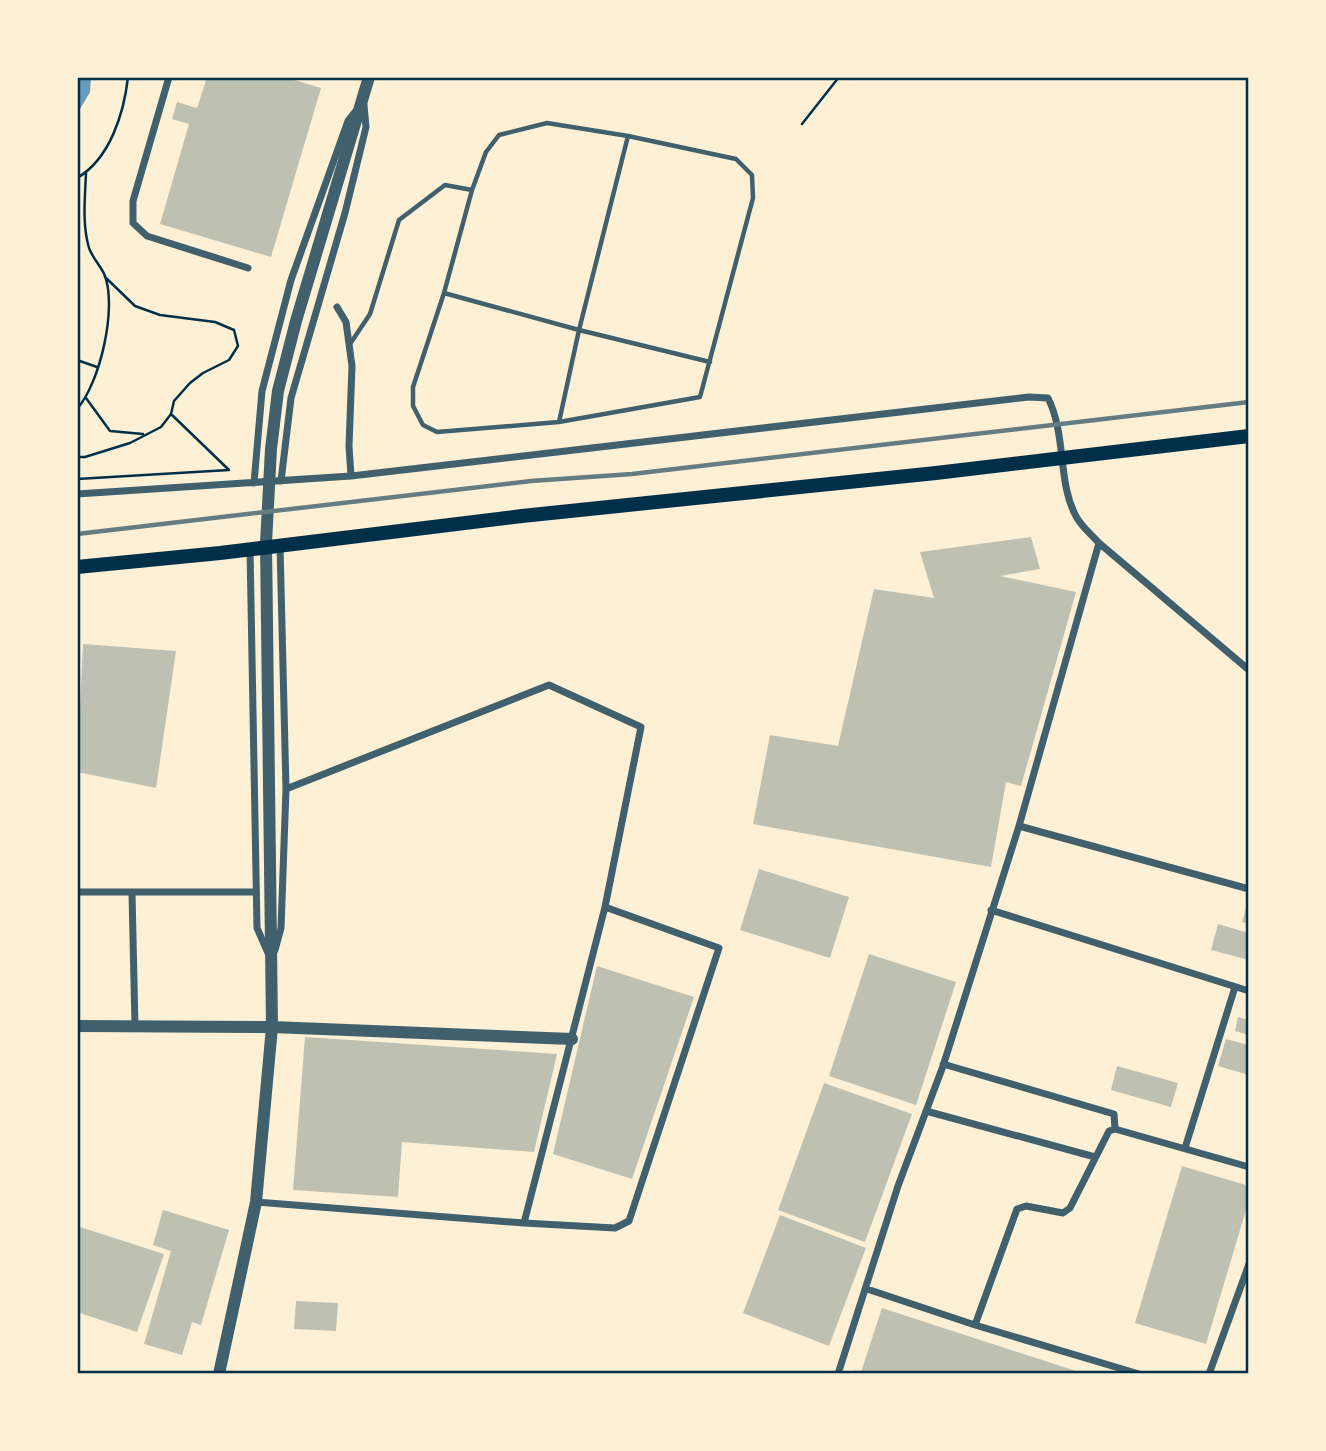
<svg xmlns="http://www.w3.org/2000/svg" width="1326" height="1451" font-family="Cabin,sans-serif">
<style>
.water{fill:#669bbc}
.building{fill:#bec0b2}
.lines{fill:none;stroke-linecap:round;stroke-linejoin:round}
.path{stroke:#003049;stroke-width:2.5}
.service{stroke:#3f606c;stroke-width:4.5}
.minor{stroke:#3f606c;stroke-width:7}
.tertiary{stroke:#3f606c;stroke-width:12}
.secondary{stroke:#003049;stroke-width:14}
.rail{stroke:#657d81;stroke-width:4.5}
.neatline{fill:none;stroke:#003049;stroke-width:2.5}
</style>
<rect width="100%" height="100%" fill="#fdf0d5"/>
<path class="water" d="M78,77h13l-1,15 -13,22z"/>
<path class="building" d="M207,77h77l37,11 -50,169 -111,-33 29,-100 -17,-5 5,-17 20,6z
M1031,537l9,32 -40,7 76,16 -55,194 -15,-4 -15,85 -238,-43 17,-89 68,11 36,-157 60,9 -14,-46z
M83,644l93,7 -20,137 -79,-16z
M759,869l90,28 -19,61 -90,-28z
M1248,901h1v23l-7,-2z
M1218,924l31,9v27l-38,-10z
M869,954l87,28 -40,123 -87,-29z
M597,966l97,31 -62,182 -79,-25z
M1238,1017l11,3v15l-14,-4z
M305,1037l252,17 -23,98 -132,-10 -4,55 -105,-7z
M1226,1039l23,6v30l-31,-9z
M1117,1066l61,17 -7,24 -60,-17z
M824,1083l88,31 -47,128 -87,-32z
M1182,1166l67,20v14l-43,144 -71,-21z
M163,1210l66,20 -28,95 -9,-3 -10,33 -38,-11 27,-93 -18,-6z
M780,1215l86,33 -37,98 -86,-33z
M77,1226l87,28 -27,78 -60,-20z
M296,1301l42,2 -2,28 -42,-2z
M882,1308l200,65v1h-228l1,-4 6,2z"/>
<g class="lines">
<path class="path" d="M802,124l37,-47
M77,178c33,-19 47,-65 51,-101
M77,360l20,7
M86,398l24,33 33,3
M77,409c23,-26 40,-100 28,-133 -4,-10 -12,-17 -16,-28 -7,-24 -4,-50 -3,-75
M77,457h8l45,-14 31,-16 10,-13 3,-13 16,-18 13,-10 26,-13 9,-14 -4,-16 -19,-8 -55,-7 -25,-9 -30,-29
M77,479l152,-9 -57,-55"/>
<path class="service" d="M547,123l81,13 108,23 16,16 1,23 -53,199 -141,25 -122,10 -14,-7 -10,-19v-19l31,-94 28,-103 14,-38 13,-17z
M444,293l135,37 131,32
M350,344l20,-30 29,-94 46,-35 27,5
M559,422l20,-92 49,-194"/>
<path class="minor" d="M169,77l-36,124v22l14,13 101,32
M337,307l9,15 6,44 -3,80 2,30
M281,481l10,-83 54,-185 21,-86 -2,-22
M254,483l8,-92 29,-111 57,-159 7,-9
M77,494l274,-18 678,-79 19,1c19,38 9,86 29,120 5,9 15,17 22,25l150,127
M250,549l7,379 11,25
M286,789l263,-104 92,42 -36,180 -81,316
M1019,826l230,63
M77,892h179
M132,893l3,133
M991,910l258,81
M275,950l6,-22 5,-139 -6,-244
M943,1064l171,50 1,15
M926,1111l169,46
M1185,1148l50,-161
M256,1202l268,21 91,5 14,-7 90,-273 -114,-41
M867,1289l108,36 164,49
M975,1325l42,-116 9,-3 37,7 7,-5 39,-77 6,-2 134,38
M838,1374l60,-188 45,-120 76,-240 80,-283
M1209,1374l40,-110"/>
<path class="tertiary" d="M77,1026l195,1 300,12
M219,1374l37,-172 16,-175 -6,-484 5,-94 7,-58 18,-70 73,-244"/>
<path class="secondary" d="M77,567l143,-14 302,-37 414,-43 313,-37"/>
<path class="rail" d="M77,534l454,-53 101,-7 617,-72"/>
</g>
<rect width="1326" height="1451" fill="none" stroke="#fdf0d5" stroke-width="158"/>
<rect x="79" y="79" width="1168" height="1293" class="neatline"/>
</svg>
